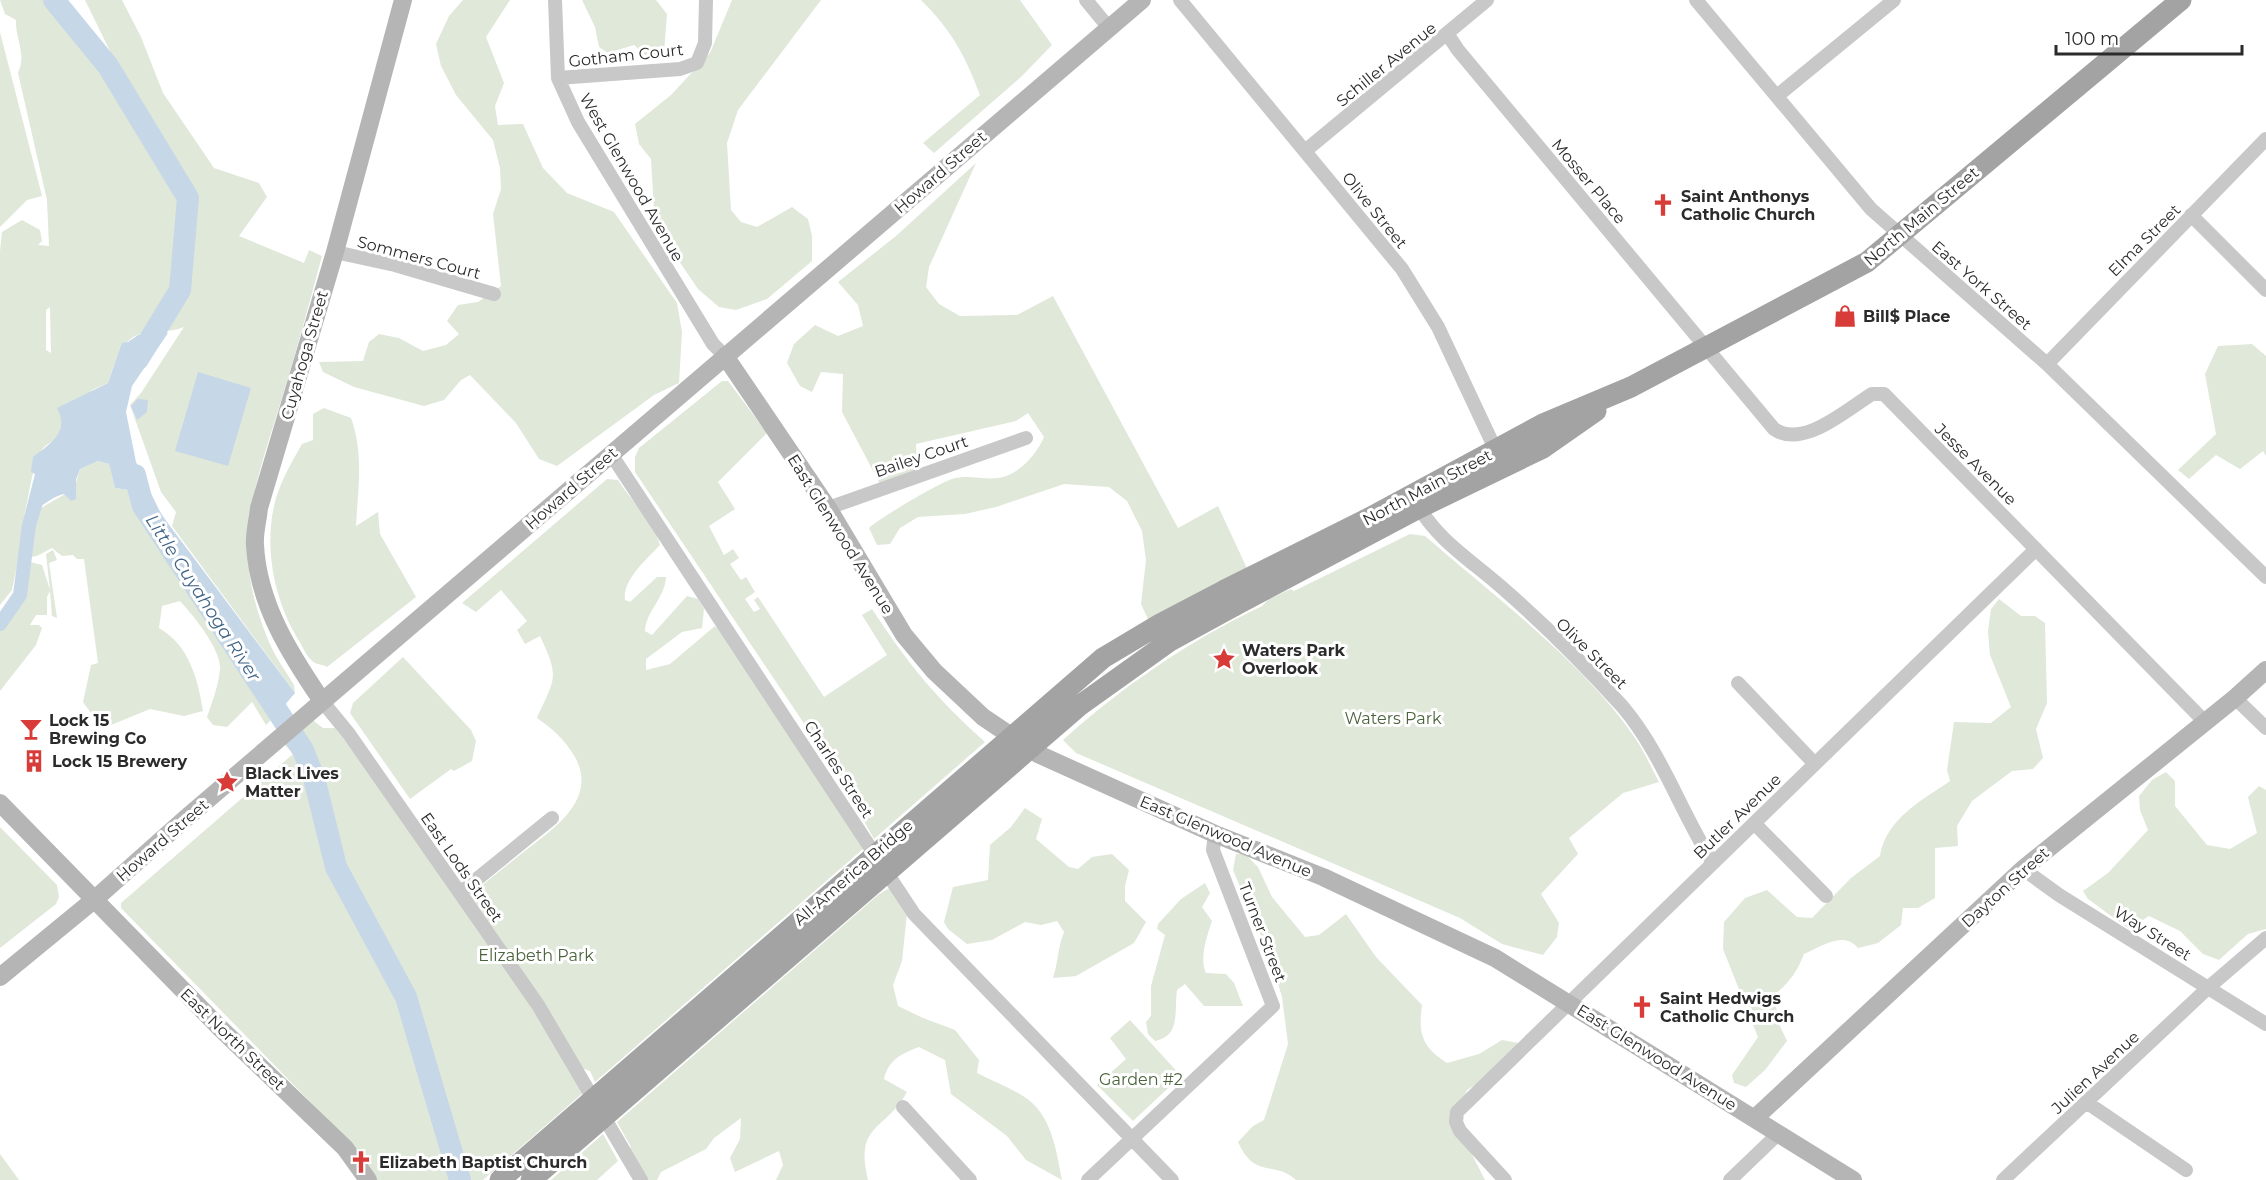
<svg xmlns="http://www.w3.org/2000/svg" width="2266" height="1180" font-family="Montserrat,sans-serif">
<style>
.green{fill:#e0e8d9;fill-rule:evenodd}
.water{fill:#c6d7e7}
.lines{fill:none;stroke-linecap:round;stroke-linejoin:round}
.canal{stroke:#c6d7e7;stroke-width:14}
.river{stroke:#c6d7e7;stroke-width:22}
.street{stroke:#c8c8c8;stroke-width:14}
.secondary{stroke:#b5b5b5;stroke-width:18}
.primary{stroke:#a3a3a3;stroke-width:21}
.primary-bridge{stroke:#a3a3a3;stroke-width:21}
.labels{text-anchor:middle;stroke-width:6;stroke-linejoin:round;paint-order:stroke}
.street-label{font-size:16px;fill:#2b2b2b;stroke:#fff}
.poi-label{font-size:16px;font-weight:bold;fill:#2b2b2b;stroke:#fff;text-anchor:start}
.park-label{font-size:16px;fill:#4b633d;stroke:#fff}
.water-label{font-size:18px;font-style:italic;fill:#406487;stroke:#fff}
</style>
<rect width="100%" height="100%" fill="#fff"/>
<path class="green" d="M0,0h54l54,66 21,34 -3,11 6,-15 -47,-96h37l19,37 22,56 51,75 45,15 8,14 -28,39 65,27 5,-13 13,6c-13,48 -26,97 -41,145 -27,88 -51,146 -14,236 6,17 18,33 27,48l1,8 -123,-167 4,-14 -15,-20 -31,-87 11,-12 43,-66c-15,7 -33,2 -47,8 -17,7 -23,32 -29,48l-14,6 -33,27c2,30 -15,22 -22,39 -8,18 -10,42 -15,61 18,-6 32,-19 50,-26l6,-21 18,-8 11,3 6,24 14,2 14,16 135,207 -12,12 -14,-23 -25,25 -14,-2 -6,-8c5,-15 12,-32 13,-49 1,-19 -28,-54 -40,-67l-18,5 -3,22c30,17 39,51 44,83l-19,5 -34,-7 -44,18 -10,-7 -13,-18 8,-37 7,-2 -14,-104h-7l-4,-4 -11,1 -10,-8c-14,7 -17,12 -33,7l-7,35 -12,15v-354l2,-19 20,-12 18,10 2,11 -4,4 11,1 -2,-46 -29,-127c9,-19 -3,-35 -2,-53l-11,-6zM50,307v1l1,45 -5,-3v-40z
M463,0h47l-24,37 18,46 -9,23 3,19 25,-1 20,44 24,25 47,19 63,91 5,29 -3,51 -25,12 -97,71 -18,-7 -23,-36 -46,-48 -9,5 -17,20 -20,6 -70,-19 -31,-15 -4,-10 44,-1 6,-19 10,-8 20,4 24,13 23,-6 13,-11 -12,-13 11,-16 20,-3 23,-16 -8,-72 8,-25 -1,-21 -7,-28 -37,-45 -15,-29 -5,-22 13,-28z
M582,0h74l11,14 -3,39 -13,7 -17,-15 -26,8 -9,-6 -4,-20z
M732,0h89l-83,110 -11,33 4,67 10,12 16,5 35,-20 16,12 4,17v25l-45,38 -31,11 -17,-3 -21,-18 -43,-63 -4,-67 -12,-15 -4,-20 36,-29 39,-42z
M921,0h99l32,45 -30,31 -88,77 -11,-10 57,-48c-15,-40 -28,-64 -59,-95z
M0,32l42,164 -15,4 -27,27z
M976,163l-47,104 -3,20 13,17 21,12 57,-1 36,-19 125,232 40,-22 33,71 -99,51 -11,-24 5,-44 -4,-29 -15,-30 -18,-14 -45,-3 -68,23 -31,7 -47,3 -18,11 -10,16 -13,1 -8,-17c11,-10 68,-44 83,-49 16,-5 31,1 46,-1 20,-2 39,-24 46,-41l-16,-24 -12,8 -100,23 1,27 -37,13 -38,-72 1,-38 -22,-2 -9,20 -12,-6 -13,-23 7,-19 21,-19 23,11 25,-10 -5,-21 -20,-23 58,-46z
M2252,344l14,12v100l-3,-5 -23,18 -24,-14 -27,24 -11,-9 38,-36 -11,-60 13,-28z
M722,381h6l39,52 -49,49 17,27 -26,17 15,29 9,-6 6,9 -9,6 11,16 5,-3 9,15 -10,7 9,13 6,-3 -6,-9 4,-3 66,100 63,-42 -25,-40 10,-6c36,55 64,89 113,133l-111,97 -38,-68 -201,-299v-15l4,-9z
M324,408l27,10c13,36 7,70 5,108l22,-14 2,22 36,63 -89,70c-4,-3 -8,-2 -12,-4 -7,-4 -11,-13 -14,-19 -26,-40 -38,-95 -26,-142 5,-20 17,-40 27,-58l11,-4v-26z
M607,479l11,1c14,23 34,37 42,65 -13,14 -38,35 -35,55l5,2 27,-25h9c-1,21 -20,34 -21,54l7,4 35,-39 11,3 6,10 -2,19 -20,4 -36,27v11l24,-6 45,-38 9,9 140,213 -269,234 -5,-11 -23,-8 17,29 -101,88h-107l-14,-25 -241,-247v-5l172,-149 -14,-16 27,-23 17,13h12l39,48 85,126c22,-15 42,-32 62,-48 30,-24 78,-53 54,-97 -10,-17 -22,-28 -38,-39 18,-40 23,-40 3,-82l-15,8 -8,-14 10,-9 -26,-31 -25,22 -14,-9z
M1410,534l15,2c68,59 160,128 210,202 9,13 16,29 24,44l-36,11 -54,45 9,16 -37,40 18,29 -2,14 -14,18 -41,-11 -42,-26 -384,-165 -13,-13c60,-54 126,-99 199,-134l7,-7 22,-10 3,2z
M53,550l4,10 -8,3 8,55 -5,-2 -2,-25 -3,6v18h-11l-6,10h9l3,3 -6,17 -36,46v-77c20,-19 13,-39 30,-52l12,3 8,25 -4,-36z
M1999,599l22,17h14l10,7 2,80 -11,26 7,29 -10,11 -21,2 -40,30 -15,25 1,20 -23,2v50l-17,10h-15l-2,17 -23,18 -20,5c-15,-18 -37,-1 -54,6 -7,18 -15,29 -30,41l5,29 8,17 -22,29 -19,17 -12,-4 -2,-8 26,-38 -35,-88 1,-27 21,-24 22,-8 30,27 15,1 39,-40 29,-22c6,-37 41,-55 70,-75l-3,-11 7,-48 37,1 20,-16 -21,-52 -2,-24 3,-22z
M403,657l68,73 5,11 -4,20 -18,10 -3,-2 -41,30 -60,-86 3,-10z
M2166,772l9,9v25l32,39 23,4 27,-16 -9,-36 11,-11 7,4v139l-18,5 -29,26 -16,-6 -23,-23 -31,-15 -20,13 -41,-30 -5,-8 25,-18 40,-43 -8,-20 -1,-14 13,-16z
M1025,808l17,11 -6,20 33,28 9,2 14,-12 20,-3 17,16 -4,16v15l21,21 -12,21 -58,33 -23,2c5,-15 5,-32 11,-46l-7,-11 -16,4 -16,-3 -33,18 -25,4 -19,-15 -4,-7 9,-35 35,-7 2,-35 21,-18z
M0,827l57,58 2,12 -3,7 -56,44z
M1236,854h9l13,13 14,30 33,40 14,-2 27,-21 30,43 46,48c-4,29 0,42 25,58l32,-9 23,-14 22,4 -37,34 -20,12 -10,22 3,19 25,49h-189c-21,-20 -41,0 -58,-38l15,-16 11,-6 24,-76 -6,-47 -12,-40 -37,-87z
M1205,883l5,10 -8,14 10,14c-5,15 -13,38 -6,52l20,1 8,9 9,23h-39l-19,-22 -8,6c-3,21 4,46 -22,51l-7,-7 -2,-12 5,-6v-30l14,-51 -8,-6 1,-5 23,-25z
M896,884l12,20 -6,57 -9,24 5,21 25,12 32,12 24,30 -2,13c15,8 32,14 46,23 29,18 33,54 39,84l-36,-20 -19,-24 -56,-42 -6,-34 -26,-13c-18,7 -30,12 -35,32l23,13c-21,39 -53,31 -39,88h-92l7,-15 -4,-14 -44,21 -5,-14 10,-19 1,-21 -27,20 -8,11 -45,23 -4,8h-16l-16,-24 6,-9 -14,-25 261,-227z
M1130,1020l51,56 -48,45 -36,-36 29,-26 -16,-21z
M603,1134l15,27 -21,19h-46z
M0,1154l19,26h-19z"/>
<path class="water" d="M168,333l-36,53 -6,26 10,50 25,52 134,179 -17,20 -135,-207 -14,-16 -14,-2 -6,-24 -11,-3 -18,8 -4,11v19l-5,2 -7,-7c-14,3 -27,17 -40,23l11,-43 -4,-2 2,-15c17,-13 37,-25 24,-49l51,-25 14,-40 6,-1 10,-7z
M198,372l53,16 -23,78 -53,-15z
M138,399l10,1 -1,12 -10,8 -6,-14z"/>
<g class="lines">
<path class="canal" d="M0,624l20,-29 9,-70 9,-29"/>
<path class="river" d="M54,0l54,66 80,132 -8,92 -42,69
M135,475l8,31 160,244 11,28 22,89 70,130 54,183"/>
<path class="street" d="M555,0l3,78 20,44 135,222 12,12
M1086,0l23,28
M1180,0l222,269 36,58 60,128
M1696,0l175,209 176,155 219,213
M1448,35l10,15 316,379c29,20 72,-19 98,-35h12l321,328
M558,78l122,-9 17,-6 8,-20 1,-43
M1777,96l117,-96
M1305,151l182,-151
M2191,215l75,75
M335,252l60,13 99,29
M2047,364l219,-225
M611,454l303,460 258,266
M1416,502c19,36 53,57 83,83 43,37 85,79 123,121 40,47 58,105 91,157
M828,508l198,-70
M1738,683l77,81
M2235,698l31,30
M322,701l27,33 189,271 103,175
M1754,823l72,73
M2023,869l36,26 207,129
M461,892l91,-74
M2086,1102l100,68
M903,1107l67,73
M1088,1180l185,-174 -60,-156 2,-16
M1505,1180l-45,-49 -4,-9 1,-10 579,-563
M1730,1180l48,-46
M2003,1180l206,-193 57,-49"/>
<path class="secondary" d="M725,356l103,152 76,127 30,36 49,46 55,37 177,80 108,43 172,81 358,222
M322,701c-32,-47 -64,-97 -67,-156 -1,-12 3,-25 4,-37l76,-256 68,-252
M0,803l220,225 125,120 23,32
M0,977l95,-78 90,-80 957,-819
M1755,1118l268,-249 212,-171 31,-28"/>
<path class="primary" d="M1225,590l146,-73 172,-93 88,-37 236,-125 314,-262
M1234,606l185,-98 124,-60 53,-37"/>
<path class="primary-bridge" d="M500,1180l603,-522 57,-34 65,-34
M531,1180l548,-474 91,-65 64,-35"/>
</g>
<defs>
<g id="church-bare" transform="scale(1.8)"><path d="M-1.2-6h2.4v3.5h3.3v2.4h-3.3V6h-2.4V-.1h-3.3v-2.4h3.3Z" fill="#d73c38" stroke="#fff" stroke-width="2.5" paint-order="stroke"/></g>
<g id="shop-bare" transform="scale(1.8)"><path d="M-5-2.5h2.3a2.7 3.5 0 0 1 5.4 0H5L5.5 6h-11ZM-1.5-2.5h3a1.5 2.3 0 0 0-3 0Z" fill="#d73c38" stroke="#fff" stroke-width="2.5" paint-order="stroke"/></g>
<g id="sight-bare" transform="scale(1.8)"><path d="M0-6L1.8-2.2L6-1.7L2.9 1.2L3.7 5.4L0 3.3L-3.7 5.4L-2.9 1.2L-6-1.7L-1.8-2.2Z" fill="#d73c38" stroke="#fff" stroke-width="2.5" paint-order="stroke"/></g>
<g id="bar-bare" transform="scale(1.8)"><path d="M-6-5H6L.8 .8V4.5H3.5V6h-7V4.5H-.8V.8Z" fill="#d73c38" stroke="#fff" stroke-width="2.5" paint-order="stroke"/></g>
<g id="building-bare" transform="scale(1.8)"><path d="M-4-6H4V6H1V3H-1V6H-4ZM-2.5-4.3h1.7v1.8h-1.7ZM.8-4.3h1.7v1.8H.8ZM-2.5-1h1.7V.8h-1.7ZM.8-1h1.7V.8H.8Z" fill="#d73c38" stroke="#fff" stroke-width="2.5" paint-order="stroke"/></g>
</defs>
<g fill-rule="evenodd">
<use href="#church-bare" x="1663" y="205"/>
<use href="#shop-bare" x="1845" y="316"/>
<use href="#sight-bare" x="1224" y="659"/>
<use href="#bar-bare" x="31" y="729"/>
<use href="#building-bare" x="34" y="761"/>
<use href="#sight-bare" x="227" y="782"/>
<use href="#church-bare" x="1642" y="1007"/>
<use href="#church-bare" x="361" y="1162"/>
</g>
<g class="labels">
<g class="street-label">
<text transform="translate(626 55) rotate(-6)" y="6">Gotham Court</text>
<text transform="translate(1386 64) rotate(-39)" y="6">Schiller Avenue</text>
<text transform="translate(940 172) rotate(-41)" y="6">Howard Street</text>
<text transform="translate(632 177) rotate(60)" y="6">West Glenwood Avenue</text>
<text transform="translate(1589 181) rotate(50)" y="6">Mosser Place</text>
<text transform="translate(1375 210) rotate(51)" y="6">Olive Street</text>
<text transform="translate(1921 216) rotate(-40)" y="6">North Main Street</text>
<text transform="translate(2144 240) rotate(-45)" y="6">Elma Street</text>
<text transform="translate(419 257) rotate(15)" y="6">Sommers Court</text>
<text transform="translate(1982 285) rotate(41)" y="6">East York Street</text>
<text transform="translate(304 355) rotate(-74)" y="6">Cuyahoga Street</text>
<text transform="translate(921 456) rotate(-19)" y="6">Bailey Court</text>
<text transform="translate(1976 464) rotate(45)" y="6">Jesse Avenue</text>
<text transform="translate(1427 487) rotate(-28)" y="6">North Main Street</text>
<text transform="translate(571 488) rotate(-41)" y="6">Howard Street</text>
<text transform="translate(841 534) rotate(58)" y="6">East Glenwood Avenue</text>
<text transform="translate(1592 653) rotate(45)" y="6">Olive Street</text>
<text transform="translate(839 769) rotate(57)" y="6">Charles Street</text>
<text transform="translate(1737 816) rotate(-44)" y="6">Butler Avenue</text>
<text transform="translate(1226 836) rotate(23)" y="6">East Glenwood Avenue</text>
<text transform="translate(162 840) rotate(-41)" y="6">Howard Street</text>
<text transform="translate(462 867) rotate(55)" y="6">East Lods Street</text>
<text transform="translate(853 872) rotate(-41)" y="6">All-America Bridge</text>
<text transform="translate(2005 887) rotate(-42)" y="6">Dayton Street</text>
<text transform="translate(1263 932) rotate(69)" y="6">Turner Street</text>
<text transform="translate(2153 933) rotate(32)" y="6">Way Street</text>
<text transform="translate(233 1039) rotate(44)" y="6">East North Street</text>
<text transform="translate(1657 1057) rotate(32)" y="6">East Glenwood Avenue</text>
<text transform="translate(2095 1072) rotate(-43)" y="6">Julien Avenue</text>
</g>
<g class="poi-label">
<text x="1681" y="202">Saint Anthonys<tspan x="1681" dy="18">Catholic Church</tspan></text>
<text x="1863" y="322">Bill$ Place</text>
<text x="1242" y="656">Waters Park<tspan x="1242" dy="18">Overlook</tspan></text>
<text x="49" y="726">Lock 15<tspan x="49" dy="18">Brewing Co</tspan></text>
<text x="52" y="767">Lock 15 Brewery</text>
<text x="245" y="779">Black Lives<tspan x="245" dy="18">Matter</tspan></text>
<text x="1660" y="1004">Saint Hedwigs<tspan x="1660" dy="18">Catholic Church</tspan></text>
<text x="379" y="1168">Elizabeth Baptist Church</text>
</g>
<g class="park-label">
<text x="1393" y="724">Waters Park</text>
<text x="536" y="961">Elizabeth Park</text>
<text x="1141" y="1085">Garden #2</text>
</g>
<g class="water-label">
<text transform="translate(203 598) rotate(57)" y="6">Little Cuyahoga River</text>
</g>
</g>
<path d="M2056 45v9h186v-9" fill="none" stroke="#2b2b2b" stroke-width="3"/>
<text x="2065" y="45" font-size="18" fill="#2b2b2b" stroke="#ffffff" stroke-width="4.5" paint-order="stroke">100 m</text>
</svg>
